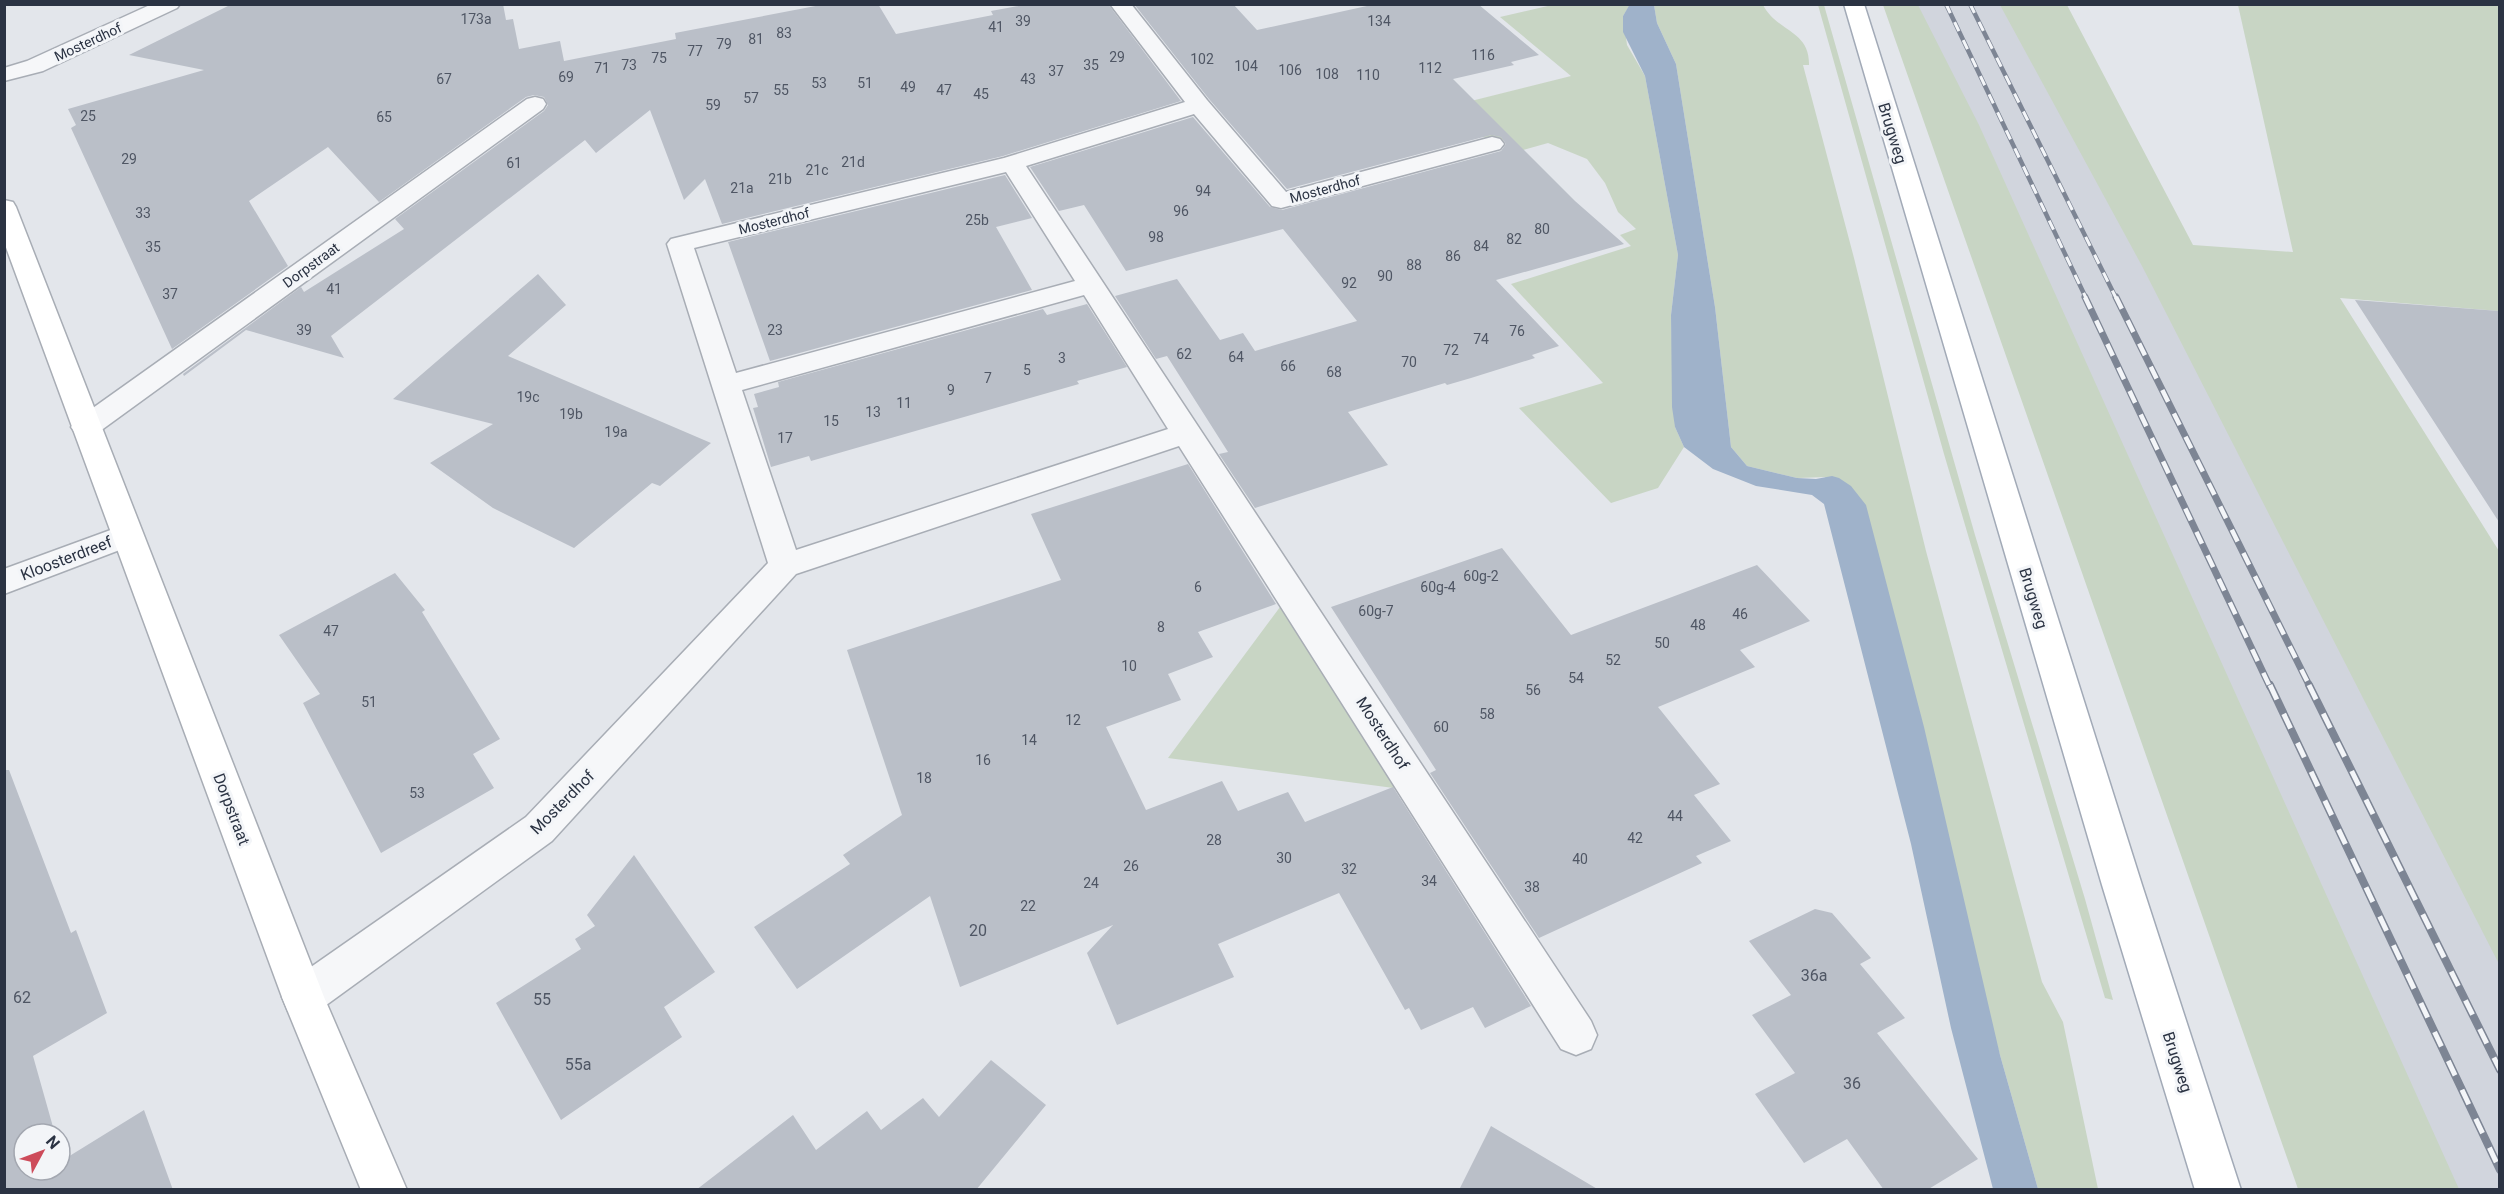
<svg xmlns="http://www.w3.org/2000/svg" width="2504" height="1194" font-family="Roboto,sans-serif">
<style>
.built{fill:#d1d5dd}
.green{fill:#c8d5c4}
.water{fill:#9fb2ca}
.building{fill:#babfc8}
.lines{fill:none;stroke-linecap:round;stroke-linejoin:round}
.street-casing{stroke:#a8adb5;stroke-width:3}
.secondary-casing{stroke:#a8adb5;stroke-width:3}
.primary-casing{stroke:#a2aab7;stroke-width:3}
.street{fill:#f6f7f9;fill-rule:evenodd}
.secondary{fill:#fff;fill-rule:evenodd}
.primary{fill:#fff;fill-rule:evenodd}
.rail-far2-casing{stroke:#7d8594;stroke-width:4.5}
.rail-far1-casing{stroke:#7d8594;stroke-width:7}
.rail-casing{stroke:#7d8594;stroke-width:8}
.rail-far2{stroke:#f3f5f8;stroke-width:3;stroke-dasharray:10;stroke-linecap:butt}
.rail-far1{stroke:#f3f5f8;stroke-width:4.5;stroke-dasharray:13;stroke-linecap:butt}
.rail{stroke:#f3f5f8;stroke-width:5;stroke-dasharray:16;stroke-linecap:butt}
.labels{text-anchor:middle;stroke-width:6;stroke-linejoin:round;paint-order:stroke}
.number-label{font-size:14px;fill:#4f5664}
.far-street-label{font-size:14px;fill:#2b3343;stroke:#f3f5f8}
.street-label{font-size:16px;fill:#2b3343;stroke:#f3f5f8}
.near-number-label{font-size:16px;fill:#4f5664}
</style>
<rect width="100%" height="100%" fill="#e3e6eb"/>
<path class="built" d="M1887,5h128l484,907v277h-190z"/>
<path class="green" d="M1552,5h78l-7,11 4,29 18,31 33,179 -7,60 4,112 9,20 -26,41 -47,15 -92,-95 84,-25 -92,-99 120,-38 -11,-11 16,-6 -18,-17 -13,-29 -18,-24 -39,-16 -25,7 -11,-8 -49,-8 -8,-29 116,-29 -71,-59z
M1654,5h109c14,27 47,25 46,60h-6l51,193 72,293 116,431 21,40 35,167h-60l-38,-134 -175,-578 -28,1 -50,-12 -16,-19 -16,-140 -39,-243 -19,-41z
M1818,5h6l151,530 110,364 28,101 -8,-2 -161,-544z
M1883,5h35l61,120 480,1064h-161z
M2000,5h67l126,240 100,7 -55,-247h261v306l-159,-13 159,253v413l-357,-698z
M1283,603l118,186 -233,-31z"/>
<path class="water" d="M1630,4l24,1 3,18 19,41 39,243 16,140 16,19 50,12 19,1 16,-3 7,2 12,8 15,19 58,222 76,328 38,134h-45l-42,-161 -40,-184 -87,-340 -12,-9 -56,-9 -43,-17 -29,-22 -9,-20 -3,-20 -1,-92 7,-60 -33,-179 -22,-44v-16z"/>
<path class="building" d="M232,4h271l3,16 7,-1 6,30 41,-8 4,20 112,-22 -1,-6 151,-29h52l18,30 97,-19 -2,-4 38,-7h79l73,97 -178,55 -281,68 -17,-45 -21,21 -34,-90 -54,43 -11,-13 -254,196 13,22 -98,-28 -62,46 -1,-2 118,-87 3,5 100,-63 -9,-10 149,-108 4,-6 -4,-8 -10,-2 -8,2 -147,105 -51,-55 -79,54 39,65 -116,83 -101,-221 5,-3 -8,-16 136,-39 -75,-15z
M1134,4h99l24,26 119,-26h102l61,51 -28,7 3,3 -61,14 122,122 49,43 -128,36 63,66 -27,9 3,3 -64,20 -24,7 -2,-2 -97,29 40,53 -133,43 -36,-54 9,-2 -61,-96 -11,3 -41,-63 62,-17 43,61 23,-7 12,18 102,-30 -74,-92 -157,42 -42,-66 -25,6 -29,-44 163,-50 77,90 12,3 219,-59 5,-7 -5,-7 -10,-2 -204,54 -78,-90z
M1005,175l27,43 -36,9 36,63 -262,71 -42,-119z
M538,274l28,31 -58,51 203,87 -51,43 -8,-3 -78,65 -81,-40 -63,-45 63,-39 -100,-25z
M2355,300l144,11v211z
M1087,304l40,63 -50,14 2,3 -268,77 -2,-5 -38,11 -18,-59 5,-1 -4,-13 25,-7 -1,-5 265,-73 4,6z
M1188,464l88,140 -78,28 15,25 -45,17 13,26 -75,27 40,83 76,-29 16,30 50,-19 17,30 88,-35 138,219 -46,22 -12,-21 -52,23 -12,-22 -4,2 -66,-117 -121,51 16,33 -117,48 -30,-72 26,-28 -153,62 -30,-91 -133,93 -43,-62 96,-63 -7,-9 59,-40 -55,-165 214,-70 -30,-66z
M1502,548l69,87 186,-70 53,56 -70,29 15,17 -97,40 62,77 -26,11 37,46 -35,15 6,7 -163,75 -109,-165 6,-3 -105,-163z
M395,573l30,37 -3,2 78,127 -27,15 21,34 -113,65 -78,-150 17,-9 -41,-59z
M4,770h5l62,163 5,-3 31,83 -74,43 22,78h-31v36h36v-20l3,10 81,-50 29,80h-169z
M634,855l81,117 -51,35 18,30 -121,83 -65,-117 85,-54 -6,-10 20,-13 -8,-11z
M1815,909l17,4 39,45 -11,6 45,54 -28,15 101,126 -51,31h-43l-37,-51 -43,24 -49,-69 40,-21 -43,-58 39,-20 -42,-54z
M991,1060l55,45 -70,85h-280l97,-75 23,35 51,-39 14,19 42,-32 16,19z
M1491,1126l108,64h-140z"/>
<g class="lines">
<g class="street-casing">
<path id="street" d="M152,4h28l-3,4 -134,63 -39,10v-13l23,-7z
M1110,4h21l76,96 79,92 206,-55 8,2 4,5 -4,5 -219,59 -9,-2 -78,-92 -168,52 565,855 6,14 -6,14 -15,6 -15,-6 -382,-603 -383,128 -244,267 -234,170 -15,6 -15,-6 -6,-14 6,-14 238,-166 242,-254 -101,-319 4,-5 333,-81 181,-56zM1006,172l69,109 -339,92 -42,-125zM1084,295l84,134 -372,121 -54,-160z
M535,97l8,2 3,5 -3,5 -447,325 -10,3 -10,-3 -5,-7 5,-7 451,-321z
M127,524l11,3 5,8 -5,8 -134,51v-25z"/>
</g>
<g class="secondary-casing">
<path id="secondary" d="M4,200l9,2 3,5 308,790 83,193h-46l-79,-193 -278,-755z"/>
</g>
<g class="primary-casing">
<path id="primary" d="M1844,4h20l278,881 99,305h-46l-93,-305z"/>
</g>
<use href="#street" class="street"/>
<use href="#secondary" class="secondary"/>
<use href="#primary" class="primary"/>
<g class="rail-far2-casing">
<path id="rail-far2" d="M1946,4l140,294
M1970,4l146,294"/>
</g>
<g class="rail-far1-casing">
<path id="rail-far1" d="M2085,297l185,390
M2116,297l194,390"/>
</g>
<g class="rail-casing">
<path id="rail" d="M2270,685l230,485
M2309,685l191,385"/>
</g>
<use href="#rail-far2" class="rail-far2"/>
<use href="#rail-far1" class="rail-far1"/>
<use href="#rail" class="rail"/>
</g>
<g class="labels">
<g class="number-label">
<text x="476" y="24">173a</text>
<text x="1023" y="26">39</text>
<text x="1379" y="26">134</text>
<text x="996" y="32">41</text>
<text x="784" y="38">83</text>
<text x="756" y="44">81</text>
<text x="724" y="49">79</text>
<text x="695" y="56">77</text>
<text x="1483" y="60">116</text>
<text x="1117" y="62">29</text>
<text x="659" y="63">75</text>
<text x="1202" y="64">102</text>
<text x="629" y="70">73</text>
<text x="1091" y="70">35</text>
<text x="1246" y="71">104</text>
<text x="602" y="73">71</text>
<text x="1430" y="73">112</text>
<text x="1290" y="75">106</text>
<text x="1056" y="76">37</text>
<text x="1327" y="79">108</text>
<text x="1368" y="80">110</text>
<text x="566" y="82">69</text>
<text x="444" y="84">67</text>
<text x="1028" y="84">43</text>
<text x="819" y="88">53</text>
<text x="865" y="88">51</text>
<text x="908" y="92">49</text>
<text x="781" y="95">55</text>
<text x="944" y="95">47</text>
<text x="981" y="99">45</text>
<text x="751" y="103">57</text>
<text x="713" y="110">59</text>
<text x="88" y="121">25</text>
<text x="384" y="122">65</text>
<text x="129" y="164">29</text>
<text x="853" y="167">21d</text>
<text x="514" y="168">61</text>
<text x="817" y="175">21c</text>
<text x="780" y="184">21b</text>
<text x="742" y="193">21a</text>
<text x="1203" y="196">94</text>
<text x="1181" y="216">96</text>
<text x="143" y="218">33</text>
<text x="977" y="225">25b</text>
<text x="1542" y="234">80</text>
<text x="1156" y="242">98</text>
<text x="1514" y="244">82</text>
<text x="1481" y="251">84</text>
<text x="153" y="252">35</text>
<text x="1453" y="261">86</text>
<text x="1414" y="270">88</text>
<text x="1385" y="281">90</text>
<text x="1349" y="288">92</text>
<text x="334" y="294">41</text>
<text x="170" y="299">37</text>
<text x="304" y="335">39</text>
<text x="775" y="335">23</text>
<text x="1517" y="336">76</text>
<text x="1481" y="344">74</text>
<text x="1451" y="355">72</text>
<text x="1184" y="359">62</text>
<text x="1236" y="362">64</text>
<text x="1062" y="363">3</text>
<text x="1409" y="367">70</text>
<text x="1288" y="371">66</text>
<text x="1027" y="375">5</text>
<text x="1334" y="377">68</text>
<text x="988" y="383">7</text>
<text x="951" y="395">9</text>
<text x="528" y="402">19c</text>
<text x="904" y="408">11</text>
<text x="873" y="417">13</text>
<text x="571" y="419">19b</text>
<text x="831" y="426">15</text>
<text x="616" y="437">19a</text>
<text x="785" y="443">17</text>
<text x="1481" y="581">60g-2</text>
<text x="1198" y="592">6</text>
<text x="1438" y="592">60g-4</text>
<text x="1376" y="616">60g-7</text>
<text x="1740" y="619">46</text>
<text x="1698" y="630">48</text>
<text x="1161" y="632">8</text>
<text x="331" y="636">47</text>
<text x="1662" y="648">50</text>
<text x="1613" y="665">52</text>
<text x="1129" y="671">10</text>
<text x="1576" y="683">54</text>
<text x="1533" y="695">56</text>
<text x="369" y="707">51</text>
<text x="1487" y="719">58</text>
<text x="1073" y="725">12</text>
<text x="1441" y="732">60</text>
<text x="1029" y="745">14</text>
<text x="983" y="765">16</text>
<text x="924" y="783">18</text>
<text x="417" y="798">53</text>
<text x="1675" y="821">44</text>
<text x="1635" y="843">42</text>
<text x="1214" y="845">28</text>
<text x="1284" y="863">30</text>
<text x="1580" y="864">40</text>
<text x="1131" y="871">26</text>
<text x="1349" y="874">32</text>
<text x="1429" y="886">34</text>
<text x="1091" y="888">24</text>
<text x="1532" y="892">38</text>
<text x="1028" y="911">22</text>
</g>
<g class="far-street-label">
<text transform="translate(88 42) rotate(-25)" y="5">Mosterdhof</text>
<text transform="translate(1325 189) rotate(-15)" y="5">Mosterdhof</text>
<text transform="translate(774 221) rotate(-14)" y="5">Mosterdhof</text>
<text transform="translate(311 265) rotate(-36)" y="5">Dorpstraat</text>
</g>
<g class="street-label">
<text transform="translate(1893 133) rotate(73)" y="6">Brugweg</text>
<text transform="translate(66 558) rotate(-21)" y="6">Kloosterdreef</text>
<text transform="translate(2034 598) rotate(73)" y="6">Brugweg</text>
<text transform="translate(1383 733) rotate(57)" y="6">Mosterdhof</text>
<text transform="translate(562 802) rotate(-45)" y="6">Mosterdhof</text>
<text transform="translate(232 809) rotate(69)" y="6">Dorpstraat</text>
<text transform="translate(2178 1062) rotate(72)" y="6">Brugweg</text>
</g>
<g class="near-number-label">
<text x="978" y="936">20</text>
<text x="1814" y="981">36a</text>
<text x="22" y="1003">62</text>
<text x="542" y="1005">55</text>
<text x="578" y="1070">55a</text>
<text x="1852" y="1089">36</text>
</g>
</g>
<rect width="2504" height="1194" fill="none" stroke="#2b3343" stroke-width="12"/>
<g transform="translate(42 1152) rotate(49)"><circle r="28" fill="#f3f5f8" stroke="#a3a7b0" stroke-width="1.5"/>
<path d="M0-4.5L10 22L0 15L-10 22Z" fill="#cd4b5a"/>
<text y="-9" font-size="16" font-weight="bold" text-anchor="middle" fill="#2b3343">N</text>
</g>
</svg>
